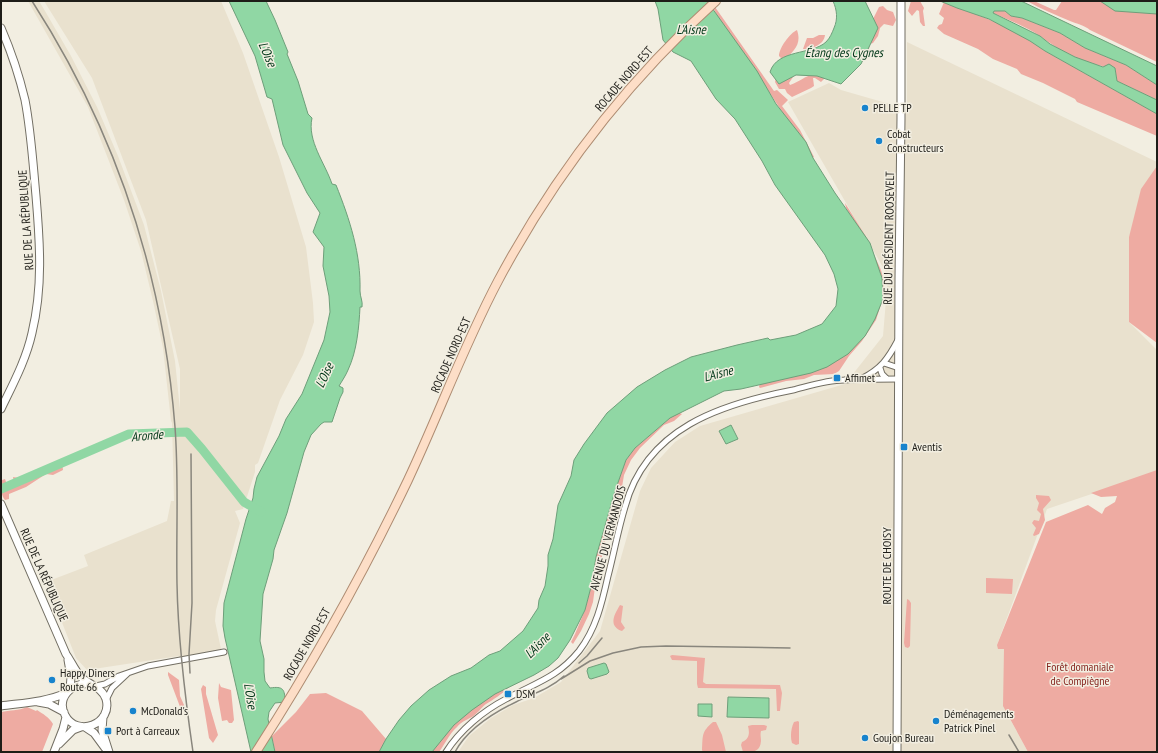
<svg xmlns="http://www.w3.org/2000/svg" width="1158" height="753" font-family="'PT Sans Narrow',sans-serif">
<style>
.built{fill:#e9e1ce}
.green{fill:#eeaba2}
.water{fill:#90d7a4;stroke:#6e9f7a}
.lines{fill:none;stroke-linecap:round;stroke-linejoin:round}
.river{stroke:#90d7a4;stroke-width:9}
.street-casing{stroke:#726e63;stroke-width:7}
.secondary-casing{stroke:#726e63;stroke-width:9}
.primary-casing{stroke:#ae8c72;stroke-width:10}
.street{stroke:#fff;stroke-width:5}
.secondary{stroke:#fff;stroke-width:7}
.primary{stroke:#fddec7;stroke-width:8}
.rail{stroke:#89867d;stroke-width:1.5}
.poi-dot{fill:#1783cd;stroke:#f2eee1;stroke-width:1.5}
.labels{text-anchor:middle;stroke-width:3;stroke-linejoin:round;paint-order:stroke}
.street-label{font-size:12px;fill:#1e1d18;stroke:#f2eee1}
.poi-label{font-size:12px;fill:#1e1d18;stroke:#f2eee1;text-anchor:start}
.park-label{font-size:12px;fill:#872822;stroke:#f2eee1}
.water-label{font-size:13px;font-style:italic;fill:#003718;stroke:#f2eee1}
</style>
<rect width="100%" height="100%" fill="#f2eee1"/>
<path class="built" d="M28,1h11l6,10 26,45 26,51 21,49 26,69 17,66 14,70 5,49v-41l-34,-149 -54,-142 -48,-77h177l22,52 36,104 27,90 7,56 1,19 -11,33 -23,45 -22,63 -3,2v7l-12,37 -8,2 5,12 -24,87 -1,11 6,28 -2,1 -24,4 -1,4 -14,3 -1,-5 -92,14 -11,-12 -30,-76 42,-16 -4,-11 83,-34 4,-20h3l-2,-78 -1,-2 -8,-73 -10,-47 -12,-50 -17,-51 -36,-93z
M907,42l250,120v5l-28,70v85l28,28v122l-110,37 -50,136 7,3 6,71 18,33h-570l11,-16 22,-18 22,-13 21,-7 27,-16 39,-51 40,-140 11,-23 24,-26 25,-16 145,-42 38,-48 5,-60 -100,-174 41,-19 12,7 66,19z"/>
<path class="green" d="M911,1h9l4,7 -1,3 2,15h-2l-3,-4 -1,-11 -2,-1 -5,6 -4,-5z
M1027,1h7l20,9h2l6,-9h95v61l-67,-32c-6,-5 -13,-6 -20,-9 -14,-6 -29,-12 -43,-20z
M944,2c14,7 29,11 44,17 20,8 40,20 57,32l112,63v22l-80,-34 -2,-3 -32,-16 -22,-9 -4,-5 -24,-10 -15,-10 -34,-15 -7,-6 2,-3 3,-1 2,-6 -5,-4z
M883,6l4,4 6,2 3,8 -3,6 -9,-2 -4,4 -2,8 -5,7 -3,1 -3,14 -9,7 13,-42 8,-16z
M715,7l59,84 3,-1 11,10 -6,6 18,24 14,27 -2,1 -65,-100 -29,-38 -4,-11z
M994,11h11l6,5 11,2 38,15 25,15 41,17 31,20v15l-40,-19 -2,-13c-23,-2 -46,-12 -65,-25 -4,-2 -7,-5 -10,-7 -15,-10 -31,-16 -47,-23z
M797,30c5,14 -3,22 -14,30l-4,-4c0,-8 11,-23 18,-26z
M819,35h6c-1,10 -13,14 -22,14l4,-11h6z
M814,74h9l2,4 -4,4 -6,-4h-2l1,8 -3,2 -19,9 -5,-4 -2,-4h-6l-4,-7 1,-4 14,-2 3,1 -4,6 1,2c9,-3 15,-9 24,-11z
M1157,166v177l-28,-21v-85l12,-48z
M845,203l20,32 16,35 3,11 -1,17 -7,22 -14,21 -13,15 -10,15 -5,3 -20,1 -10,4 -18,2 -26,7 -1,-1 1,-5 60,-14 39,-138 -13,-22z
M677,412l5,2 -8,7 -10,4 -24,23 -9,12 -7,15 -2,12 -13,37 -7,31v4l-6,21 -3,22 -4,12 -8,17 -8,13 -2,-2 4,-8 10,-24 6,-23 5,-30 13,-48 9,-19v-8l8,-22 9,-12z
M58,461l4,2 1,7 -10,5 -7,-1 -20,13 -17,7v5l-4,1c-5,-6 -4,-16 -4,-24l1,4 3,-1 3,9h2l4,-4 -1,-7 7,1 2,5 7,-3 14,-13z
M1157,470v282h-129l-25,-46 1,-57h-6l-1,-4 49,-123 42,-17 14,9 3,-6 10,-6 2,-6 -16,1 -10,-4z
M1036,495l13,1 2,4 -8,9 2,11 -6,14 -5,2 -1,-1 3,-7 -4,-5 2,-3 5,1 2,-7 -4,-4 2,-7 -3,-5z
M986,578l27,1 -1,15 -26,-1z
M907,599l2,1 2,3 -1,43 -2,2 -3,-1 -1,-4z
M620,605l3,1 -2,16 4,6 -3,3c-14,-5 -8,-16 -2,-26z
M672,655l33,3 -2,24 3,2 74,1 2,8 -2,18h-3l-1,-22 -78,-1 -1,-4v-23l-25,-1 -2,-4z
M168,672l11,8 1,16 4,9 1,5 -3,2 -14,-37z
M219,683l2,4 10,3 3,30 -2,3h-3l-2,-3 -5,1 -4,-23z
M203,685l3,2v7l12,41 -5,8 -4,-5 -8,-49z
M503,688h5c-7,7 -14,11 -22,16 -5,4 -9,10 -14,13 -6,3 -11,5 -15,10 -8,7 -12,17 -18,25h-8l11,-15 31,-31z
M326,693l36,18 24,28 -7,13h-104l-3,-16 24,-24 14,-18z
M27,707l9,4 1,-1c6,4 12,7 16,14l-11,28h-40l-1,-2v-38c9,-2 17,-1 26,-5z
M798,721l1,1v22l-3,1 -4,-2c-2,-6 -1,-15 2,-21z
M713,722h3l6,13 4,17h-23l-1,-2c1,-14 -1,-18 11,-28z
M752,725h12l3,1 -1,4 -5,1c-1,4 0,6 0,10 -1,12 -9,11 -18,11l-2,-7 1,-3c7,-3 8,-8 6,-16z"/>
<path class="water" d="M229,1h37l9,19 13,32 -1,2 11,27 10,33 4,4c-5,23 13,45 20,66l4,1c14,35 25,69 24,106 0,6 3,10 2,16h-2c-1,20 -3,44 -12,63 -2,5 -6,11 -9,16l4,2v4l-3,6 -8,24h-8l-3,2 -10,11 -7,17 -17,61 -13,37 -1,9 -10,35 -3,47 4,18v13l1,9 5,7c13,-2 15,1 15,14l-10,1 -6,9 -1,7 7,33h-24l-26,-114 -2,-12 1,-23 22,-84 7,-21 1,-9 3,-12 22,-41 7,-17 16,-25 22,-54 6,-28 -1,-16 -6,-30 1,-19 -11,-15 7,-19 -13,-20 -24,-48 -11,-46 -5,-2 -12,-41z
M655,1h52l50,70 19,33 30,38 7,16 22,35 35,50 12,35 1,21 -8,20 -10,17 -17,18 -21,13 -16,6 -70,16 -17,2 -54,27 -35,30 -9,12 -11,31 -19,66 -5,30 -6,23 -15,30 -12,18 -9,8 -15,9 -39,19 -23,16 -18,15 -22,27h-53l7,-13 13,-19 12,-14 18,-16 22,-14 20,-8 18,-13 11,-4 23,-20 15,-23 1,-8 6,-14 3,-20v-11l5,-16 5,-34 13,-29 3,-16 10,-16 23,-31 30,-26 28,-17 26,-13 46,-12 31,-7 2,2 26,-5 26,-11 14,-18 2,-17 -4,-15 -9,-19 -50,-70 -13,-24 -27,-42 -19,-20 -25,-38 -18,-9 -10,-12 -5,-31z
M833,1h32l13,27 -17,36 -20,20 -24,-8 -21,-1 -17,9 -9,-12c7,-23 42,-17 56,-30 4,-4 6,-9 8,-14 4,-9 3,-18 -1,-27z
M940,1h81l136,65v19l-31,-20 -41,-17 -25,-15 -38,-15 -11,-2 -6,-5h-11l-1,2 47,23 10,8 25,13 28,10 6,-3 6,4 2,13 40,19v14l-112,-63 -15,-10 -41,-22 -32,-11z
M1100,1h57v13l-42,-3z
M731,425l7,14 -12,5 -7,-13z
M604,663l2,1 3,8 -2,2 -16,5 -2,-1 -2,-7 1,-3z
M728,697l41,1v20l-42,-1z
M698,704h14v13l-14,-1z"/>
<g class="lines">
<path class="river" d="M1,489l128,-55 58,-2 15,17 42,53 17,10"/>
<g class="street-casing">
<path id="street" d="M884,363l15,5
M880,368l2,6 5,5
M861,379c20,-10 27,-20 37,-39
M96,686l9,-2 14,-8 29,-10 76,-14
M106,700l6,-12 15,-14
M446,752c14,-22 37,-41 60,-53 29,-16 51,-21 73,-48 17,-22 23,-48 29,-75 6,-23 10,-46 17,-69 21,-79 96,-103 168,-117 16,-4 34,-10 51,-10 18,-1 37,-1 55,-1"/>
</g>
<g class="secondary-casing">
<path id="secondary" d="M1,28c10,23 18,47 24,72 6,31 8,64 11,96 4,47 7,91 -4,137 -6,27 -19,51 -31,76
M1,504l65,150c5,7 9,17 15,23 8,8 21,10 25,22 7,25 -29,39 -41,16 -9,-17 7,-33 24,-31
M68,660l3,17 -1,12
M38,702l11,2 15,8
M1,706c22,-3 45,-4 65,-13
M103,717l-1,13 7,22
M85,727l9,6 11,15
M59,744l14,-14 8,-3
M54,752l9,-23 3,-12
M897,752l2,-473 2,-161v-117"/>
</g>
<g class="primary-casing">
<path id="primary" d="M256,752c56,-87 107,-178 152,-272 31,-66 56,-135 90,-199 56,-105 129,-200 218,-280"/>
</g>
<use href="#street" class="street"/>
<use href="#secondary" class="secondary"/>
<use href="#primary" class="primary"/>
<path class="rail" d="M32,1c83,129 131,273 143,426 4,53 1,105 2,157 1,56 8,113 16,168
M579,663l8,-7 15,-18
M190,673l-1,-19 3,-51 -1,-149
M561,679l29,-18 23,-8 28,-6 25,-1 124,2
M1009,735l10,17
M455,752c12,-22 38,-39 61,-50 16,-8 34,-13 48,-26"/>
</g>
<g class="poi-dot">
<circle cx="865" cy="108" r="4"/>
<circle cx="879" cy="141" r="4"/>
<rect x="833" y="374" width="8" height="8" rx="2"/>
<rect x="900" y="443" width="8" height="8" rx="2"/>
<circle cx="52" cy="680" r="4"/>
<rect x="504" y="690" width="8" height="8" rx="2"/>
<circle cx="133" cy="711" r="4"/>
<circle cx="936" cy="721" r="4"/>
<rect x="104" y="727" width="8" height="8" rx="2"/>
<circle cx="865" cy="738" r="4"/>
</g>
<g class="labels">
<g class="street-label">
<text transform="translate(624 79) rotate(-49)" y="4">ROCADE NORD-EST</text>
<text transform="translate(26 220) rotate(-94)" y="4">RUE DE LA RÉPUBLIQUE</text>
<text transform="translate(889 238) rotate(-89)" y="4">RUE DU PRÉSIDENT ROOSEVELT</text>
<text transform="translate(451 355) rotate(-66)" y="4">ROCADE NORD-EST</text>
<text transform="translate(608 538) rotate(-75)" y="4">AVENUE DU VERMANDOIS</text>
<text transform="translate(887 566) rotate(-90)" y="4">ROUTE DE CHOISY</text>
<text transform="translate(44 575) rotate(66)" y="4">RUE DE LA RÉPUBLIQUE</text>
<text transform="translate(307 644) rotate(-60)" y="4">ROCADE NORD-EST</text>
</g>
<g class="poi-label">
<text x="873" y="112">PELLE TP</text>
<text x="887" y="138">Cobat<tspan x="887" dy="14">Constructeurs</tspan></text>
<text x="845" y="382">Affimet</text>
<text x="912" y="451">Aventis</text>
<text x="60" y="677">Happy Diners<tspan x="60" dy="14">Route 66</tspan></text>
<text x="516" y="698">DSM</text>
<text x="141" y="715">McDonald's</text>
<text x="944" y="718">Déménagements<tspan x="944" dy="14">Patrick Pinel</tspan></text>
<text x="116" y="735">Port à Carreaux</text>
<text x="873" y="742">Goujon Bureau</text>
</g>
<g class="park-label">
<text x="1080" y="671">Forêt domaniale<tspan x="1080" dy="14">de Compiègne</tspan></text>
</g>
<g class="water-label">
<text x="691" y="34">L'Aisne</text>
<text x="844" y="57">Étang des Cygnes</text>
<text transform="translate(268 54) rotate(66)" y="5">L'Oise</text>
<text transform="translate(718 373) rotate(-15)" y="5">L'Aisne</text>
<text transform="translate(324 375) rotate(-65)" y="5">L'Oise</text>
<text transform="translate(147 435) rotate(-5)" y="5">Aronde</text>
<text transform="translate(537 645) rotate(-46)" y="5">L'Aisne</text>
<text transform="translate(251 696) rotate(81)" y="5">L'Oise</text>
</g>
</g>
<rect width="1158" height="753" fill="none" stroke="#1e1d18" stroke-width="4"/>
</svg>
